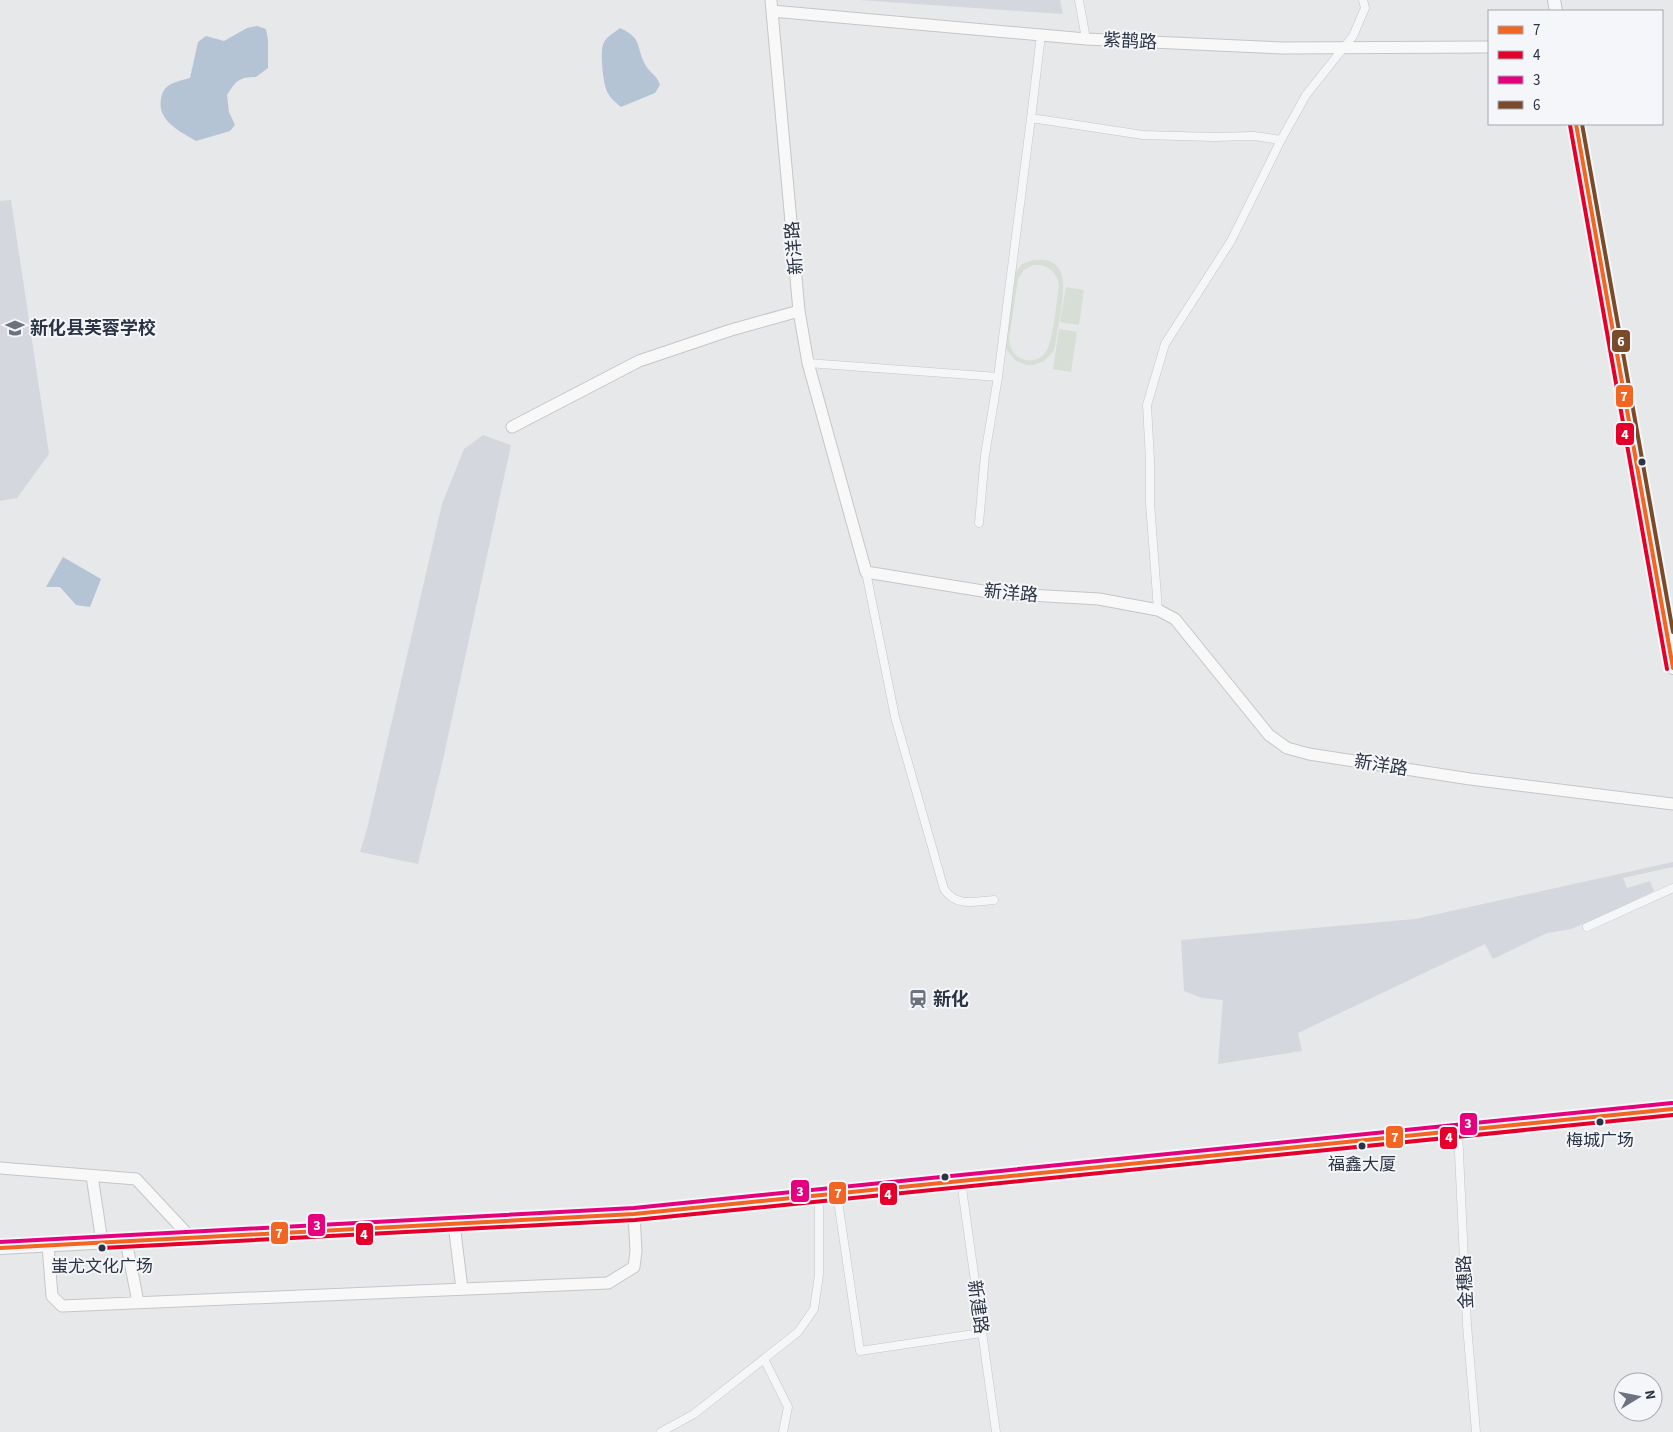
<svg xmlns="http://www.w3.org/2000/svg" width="1673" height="1432" font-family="'Source Sans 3','Noto Sans SC',sans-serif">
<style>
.built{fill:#d4d7dd}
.green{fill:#d6ded6;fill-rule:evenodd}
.water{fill:#b4c4d5}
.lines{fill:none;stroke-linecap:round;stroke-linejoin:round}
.street-casing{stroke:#c4c6c8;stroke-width:9}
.secondary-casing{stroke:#c4c6c8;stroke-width:13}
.primary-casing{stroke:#c2c5c8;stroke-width:14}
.street{stroke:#f5f6f7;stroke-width:8}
.secondary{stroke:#f8f8f8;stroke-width:11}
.primary{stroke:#f8f8f8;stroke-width:12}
.bus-1-casing{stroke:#f4f6f9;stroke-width:8}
.bus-2-casing{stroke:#f4f6f9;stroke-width:8}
.bus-3-casing{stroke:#f4f6f9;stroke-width:8}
.bus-4-casing{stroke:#f4f6f9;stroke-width:8}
.bus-1{stroke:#f26522;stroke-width:4}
.bus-2{stroke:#e4002b;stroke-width:4}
.bus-3{stroke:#e5007d;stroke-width:4}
.bus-4{stroke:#7a4b2a;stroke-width:4}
.bus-dot{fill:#2b3445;stroke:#f4f6f9;stroke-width:2}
.labels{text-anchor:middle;stroke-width:4;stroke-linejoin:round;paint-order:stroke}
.bus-label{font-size:17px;fill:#2b3445;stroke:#f4f6f9}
.street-label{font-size:18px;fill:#2b3445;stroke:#f4f6f9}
.poi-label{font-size:18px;font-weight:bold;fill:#2b3445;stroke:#f4f6f9;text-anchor:start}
.line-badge{stroke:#f4f6f9;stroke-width:2}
.badge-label{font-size:14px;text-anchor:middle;font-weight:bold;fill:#fff}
</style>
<rect width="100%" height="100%" fill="#e6e8ea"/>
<path class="built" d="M859,0h201l3,14z
M11,200l38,254 -32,44 -17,3v-300z
M483,435l28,10 -69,319 -24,100 -58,-12 7,-23 75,-325 22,-55z
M1673,862v5l-50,11 4,10 23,-7 4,10 -40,20 -43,18 -24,4 -54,26 -8,-15 -187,89 4,18 -84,13 5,-64 -21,-2 -18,-7 -3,-51 234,-21z"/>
<path class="green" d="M1033,260c36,-4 31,26 28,51 -2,11 -4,23 -6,35l-2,6 -9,9 -11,4h-6l-11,-4 -10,-12 -2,-5 11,-71 7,-9zM1033,265c14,-1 24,6 26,20 -2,14 -6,55 -12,65 -5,10 -17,13 -27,8 -7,-4 -10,-11 -11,-19l9,-60 6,-9z
M1066,287l18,3 -5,35 -19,-3z
M1059,329l18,3 -6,40 -18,-3z"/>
<path class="water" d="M257,26l9,3 2,11v28l-12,9c-17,0 -20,4 -29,18l2,17 6,13 -5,6 -34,10c-16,-10 -39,-20 -35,-42 1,-5 2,-9 7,-13 5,-4 15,-6 22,-8l8,-36 8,-6 18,5 23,-13z
M620,28c24,11 15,19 26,38 5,8 10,8 14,19l-5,8 -34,14c-6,-5 -13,-11 -15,-18 -3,-9 -6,-36 -3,-44 2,-8 11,-12 17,-17z
M63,557l38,22 -11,28 -14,-2 -16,-18h-14z"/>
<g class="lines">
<g class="street-casing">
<path id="street" d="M1079,0l7,39
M1031,118l10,-83
M808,363l190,14 33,-259 112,17 71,2 40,-1 27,4
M979,523l6,-68 13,-78
M866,572l29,145 49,172c13,19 31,12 50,11
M1158,610l-8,-107v-43l-3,-55 18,-61 66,-103 50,-101 25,-45 47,-59 12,-28 -2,-8
M1587,927l86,-39
M1458,1131l9,194 9,107
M961,1181l35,251
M837,1194l23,157 121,-18
M764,1359l24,48 -5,25
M661,1432l33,-18 104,-82 16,-23 5,-34v-79"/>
</g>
<g class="secondary-casing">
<path id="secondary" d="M771,0l28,311 9,52 58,209 129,21 104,6 59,11 17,9 94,116 18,13 22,6 161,25 203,25
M772,11l314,28 196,9 207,-1
M512,427l127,-66 92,-31 68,-19
M0,1168l136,11 55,59
M92,1176l10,66
M454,1224l8,65
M126,1241l12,61
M48,1245l4,51 10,10 546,-23 26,-16 2,-16 -2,-37"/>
</g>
<g class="primary-casing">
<path id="primary" d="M1554,0l2,11
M1576,124l97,544
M0,1248l634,-34 1039,-105"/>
</g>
<use href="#street" class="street"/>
<use href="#secondary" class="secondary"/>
<use href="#primary" class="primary"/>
<g class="bus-1-casing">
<path id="bus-1" d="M1576,124l97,544
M0,1248l634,-34 1039,-105"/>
</g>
<g class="bus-2-casing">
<path id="bus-2" d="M1570,125l97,544
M102,1248l533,-28 1038,-105"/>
</g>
<g class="bus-3-casing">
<path id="bus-3" d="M0,1242l634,-34 1038,-105"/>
</g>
<g class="bus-4-casing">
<path id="bus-4" d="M1582,124l91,508"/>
</g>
<use href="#bus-1" class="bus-1"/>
<use href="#bus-2" class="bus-2"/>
<use href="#bus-3" class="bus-3"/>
<use href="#bus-4" class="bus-4"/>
</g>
<defs>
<g id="school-bare" transform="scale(1.5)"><path d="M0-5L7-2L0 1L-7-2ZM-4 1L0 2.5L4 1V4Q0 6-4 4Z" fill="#6c737f" stroke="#f4f6f9" stroke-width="2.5" paint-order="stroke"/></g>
<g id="station-bare" transform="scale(1.5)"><path d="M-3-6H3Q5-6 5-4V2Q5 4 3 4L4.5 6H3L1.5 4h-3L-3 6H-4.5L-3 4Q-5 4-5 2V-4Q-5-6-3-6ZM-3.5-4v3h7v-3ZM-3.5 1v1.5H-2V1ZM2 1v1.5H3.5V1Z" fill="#6c737f" stroke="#f4f6f9" stroke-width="2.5" paint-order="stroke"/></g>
</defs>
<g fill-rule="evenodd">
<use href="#school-bare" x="15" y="328"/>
<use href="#station-bare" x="918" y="999"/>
</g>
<g class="bus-dot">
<circle cx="1642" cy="462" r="4.5"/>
<circle cx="1600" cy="1122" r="4.5"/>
<circle cx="1362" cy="1146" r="4.5"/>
<circle cx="945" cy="1177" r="4.5"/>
<circle cx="102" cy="1248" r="4.5"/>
</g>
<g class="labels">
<g class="bus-label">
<text x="1600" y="1146">梅城广场</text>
<text x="1362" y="1170">福鑫大厦</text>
<text x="102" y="1272">蚩尤文化广场</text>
</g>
<g class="street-label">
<text transform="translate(1130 41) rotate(3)" y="6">紫鹊路</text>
<text transform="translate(794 248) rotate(-95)" y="6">新洋路</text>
<text transform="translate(1011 593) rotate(5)" y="6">新洋路</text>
<text transform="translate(1381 765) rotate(9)" y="6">新洋路</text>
<text transform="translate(1465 1282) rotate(-93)" y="6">金穗路</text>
<text transform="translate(978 1307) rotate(82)" y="6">新建路</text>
</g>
<g class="poi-label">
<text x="30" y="334">新化县芙蓉学校</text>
<text x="933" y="1005">新化</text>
</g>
</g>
<g class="line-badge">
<rect x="1611" y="329" width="20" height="24" rx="5" fill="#7a4b2a"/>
<rect x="1615" y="384" width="19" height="24" rx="5" fill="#f26522"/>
<rect x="1615" y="422" width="20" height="24" rx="5" fill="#e4002b"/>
<rect x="1459" y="1112" width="19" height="24" rx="5" fill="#e5007d"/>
<rect x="1385" y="1125" width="19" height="24" rx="5" fill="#f26522"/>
<rect x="1439" y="1126" width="19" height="24" rx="5" fill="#e4002b"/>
<rect x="790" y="1179" width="20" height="24" rx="5" fill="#e5007d"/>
<rect x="828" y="1181" width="19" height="24" rx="5" fill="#f26522"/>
<rect x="879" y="1182" width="19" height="24" rx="5" fill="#e4002b"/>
<rect x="307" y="1213" width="19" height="24" rx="5" fill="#e5007d"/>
<rect x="270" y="1221" width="19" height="24" rx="5" fill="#f26522"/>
<rect x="355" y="1222" width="19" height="24" rx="5" fill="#e4002b"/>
</g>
<g class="badge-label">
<text x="1621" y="346">6</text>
<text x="1624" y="401">7</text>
<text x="1625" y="439">4</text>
<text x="1468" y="1128">3</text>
<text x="1395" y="1142">7</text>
<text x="1449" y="1142">4</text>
<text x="800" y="1196">3</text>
<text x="838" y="1198">7</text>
<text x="888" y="1199">4</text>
<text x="317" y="1230">3</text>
<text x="279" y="1238">7</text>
<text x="364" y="1239">4</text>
</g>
<rect x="1488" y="10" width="175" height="115" fill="#f4f6f9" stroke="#a4a8b1"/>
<rect x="1498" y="26" width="25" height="8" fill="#f26522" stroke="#a4a8b1"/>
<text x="1533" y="35" font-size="15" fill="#2b3445">7</text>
<rect x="1498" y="51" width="25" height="8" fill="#e4002b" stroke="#a4a8b1"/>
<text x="1533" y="60" font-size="15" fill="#2b3445">4</text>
<rect x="1498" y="76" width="25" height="8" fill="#e5007d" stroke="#a4a8b1"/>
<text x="1533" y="85" font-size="15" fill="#2b3445">3</text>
<rect x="1498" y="101" width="25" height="8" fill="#7a4b2a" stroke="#a4a8b1"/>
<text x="1533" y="110" font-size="15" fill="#2b3445">6</text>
<g transform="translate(1638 1397) rotate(80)"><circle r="24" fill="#f4f6f9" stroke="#a4a8b1"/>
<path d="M0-4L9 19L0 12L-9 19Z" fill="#6c737f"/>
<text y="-8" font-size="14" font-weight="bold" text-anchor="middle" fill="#2b3445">N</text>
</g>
</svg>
